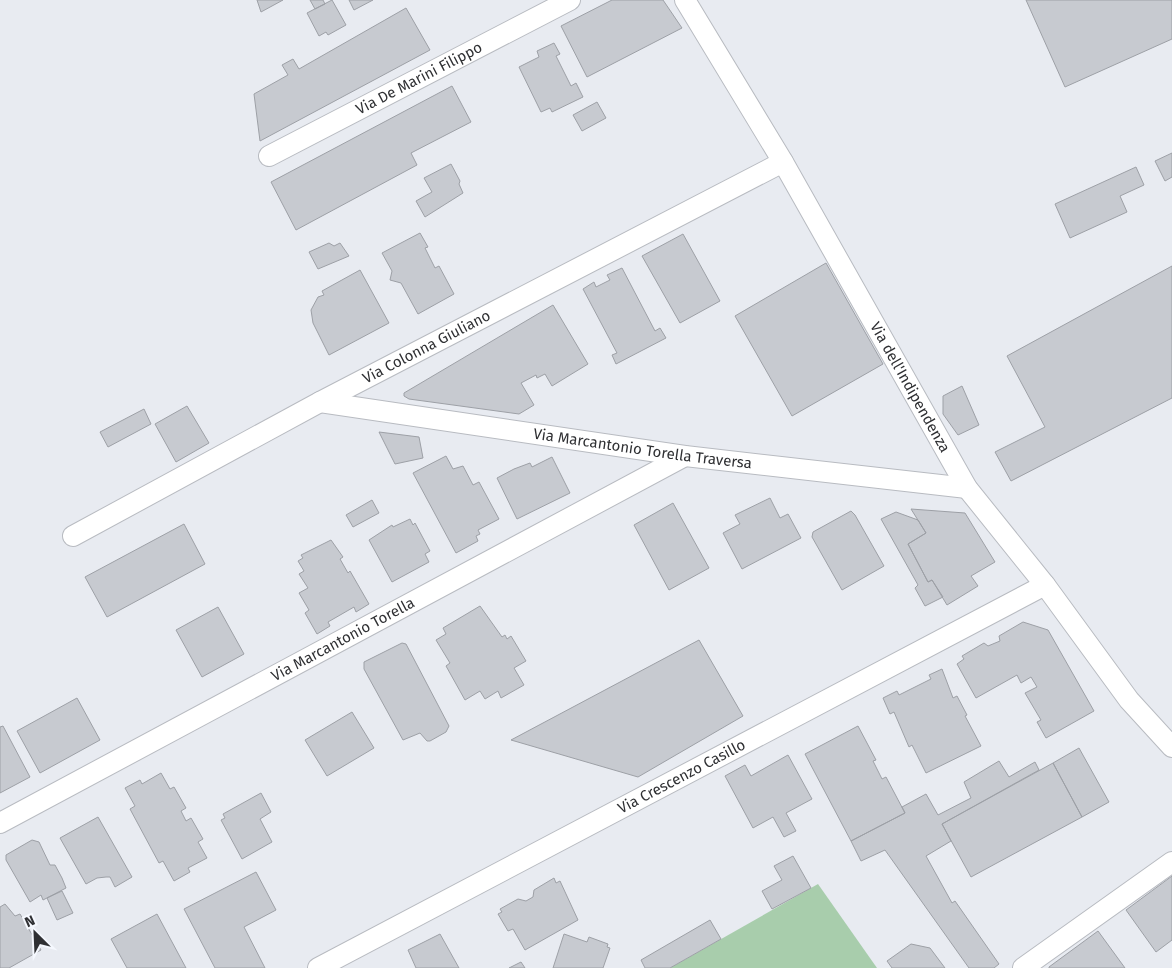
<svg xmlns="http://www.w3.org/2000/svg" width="1172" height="968" font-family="'Fira Sans',sans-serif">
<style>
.green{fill:#a8cdac}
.building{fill:#c7cad0;stroke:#9da0a6}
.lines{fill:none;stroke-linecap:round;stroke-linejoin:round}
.street-casing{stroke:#b8bbc1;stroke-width:22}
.street{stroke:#fff;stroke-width:20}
.labels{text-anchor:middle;stroke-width:4.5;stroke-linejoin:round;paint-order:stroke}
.street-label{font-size:15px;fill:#2f3033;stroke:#f5f8fe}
</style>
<rect width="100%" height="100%" fill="#e8ebf1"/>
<path class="green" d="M818,884l59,84h-207z"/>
<path class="building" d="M257,0h26l-22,12z
M310,0h13l2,4 -10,5z
M332,0l14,25 -18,10 -2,-3 -7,4 -12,-23z
M349,0h24l-19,10z
M612,0h51l19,28 -95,49 -26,-51z
M1026,0h146v39l-107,48z
M406,8l24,42 -170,91 -6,-47 34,-19 -6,-10 11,-6 6,10z
M554,43l6,11 -4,2 15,30 5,-3 7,14 -31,15 -2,-4 -9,4 -22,-45 20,-10 -2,-6z
M452,86l19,36 -60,31 6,12 -121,65 -25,-48z
M597,102l9,16 -24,13 -9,-16z
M1172,153v24l-7,4 -10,-20z
M451,164l9,17 -1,3 4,9 -38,24 -9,-16 16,-9 -8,-14z
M1136,167l8,18 -24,11 7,16 -57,26 -15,-34z
M420,233l8,14 -3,1 10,20 4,-2 15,28 -36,20 -17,-31 -11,-3 2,-9 -10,-18z
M683,234l37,67 -40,22 -38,-67z
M329,243l5,3 6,-3 9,13 -31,13 -9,-17z
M826,263l57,101 -91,52 -57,-100z
M1172,266v132l-161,83 -16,-29 50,-25 -38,-71z
M622,268l33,63 5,-3 6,10 -50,26 -4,-9 5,-2 -34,-64 11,-7 2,5 14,-7 -3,-5z
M360,270l29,53 -60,32 -16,-32 -2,-13 7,-13 6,-2 -2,-4z
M553,305l35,59 -36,22 -7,-12 -8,4 -1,-3 -15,8 13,22 -15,9 -110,-15 -5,-3v-3z
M962,386l17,39 -21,10 -15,-21v-18z
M187,406l22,37 -33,19 -21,-38z
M144,409l7,15 -43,23 -8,-15z
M379,432l40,5 4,21 -28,6z
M446,456l7,13 10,-3 10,19 6,-3 20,37 -21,11 2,4 -4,2 2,5 -22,12 -43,-80z
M552,457l18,36 -53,26 -20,-41 17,-9 16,-6 2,4z
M770,498l10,20 8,-4 13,24 -59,31 -19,-36 17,-9 -5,-9z
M372,500l7,13 -26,14 -7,-12z
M673,503l36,65 -40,22 -35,-65z
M911,509l54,4 30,49 -24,14 7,10 -31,19 -15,-25 -4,2 -20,-38 18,-11z
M851,511l4,4 29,51 -42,24 -30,-53 1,-5z
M896,512l22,8 8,13 -18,11 20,38 4,-2 11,17 -18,9 -10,-18 3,-3 -37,-66z
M410,519l3,6 2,-2 15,28 -5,3 4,8 -37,20 -23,-42 23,-15 1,2z
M184,524l21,40 -98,53 -22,-40z
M331,540l12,17 -3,2 8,14 2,-2 19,33 -13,8 -2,-5 -26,15 2,4 -13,8 -12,-21 4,-3 -10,-17 9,-5 -9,-14 5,-3 -6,-10 5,-3 -2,-3z
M480,606l22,31 3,-2 2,4 4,-3 15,25 -12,7 10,17 -23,13 -3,-7 -13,8 -5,-8 -15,9 -19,-34 4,-3 -14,-23 10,-6 -3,-6z
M218,607l26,47 -42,23 -26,-47z
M1023,622l25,8 46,81 -48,27 -9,-16 4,-2 -16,-27 12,-6 -6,-10 -10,6 -4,-8 -41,23 -19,-34 7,-5 -2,-3 22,-13 4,3 12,-5 -1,-5z
M699,640l44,76 -105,61 -127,-37z
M402,643l4,1 43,82 -3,6 -16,9h-3l-7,-8 -17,7 -39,-71v-7z
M942,669l11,29 4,-2 10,19 -2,1 16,30 -55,27 -14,-28 -3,2 -15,-35 -4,2 -7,-16 14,-7 2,4 32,-16 -2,-4z
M77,698l23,42 -60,33 -23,-42z
M352,712l22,36 -47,28 -22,-36z
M3,726l27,51 -30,16v-66z
M858,726l18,34 -3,1 9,18 4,-2 19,36 -54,28 -46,-87z
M1079,748l30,54 -27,15 -29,-54z
M788,755l24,44 -26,14 10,18 -12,6 -11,-20 -20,11 -28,-52 20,-11 6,11z
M999,761l10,16 26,-15 4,8 -97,54 9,17 -25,15 26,47 3,-2 44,63 -5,4h-25l-84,-118 -24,11 -10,-20 54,-28 -3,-6 24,-13 12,21 33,-17 -7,-16z
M1053,763l29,54 -111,60 -29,-53z
M161,773l9,16 4,-2 12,21 -5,3 5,10 5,-3 12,21 -5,3 9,16 -19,10 2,4 -16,9 -11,-20 -4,2 -29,-54 5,-3 -10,-18 15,-8 2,4z
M261,793l10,19 -11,7 12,23 -30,17 -21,-39 4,-2 -2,-4z
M98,817l34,60 -17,10 -5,-10h-4l-9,1 -11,6 -26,-46z
M32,840l7,2 11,23h5l7,13 4,10 -23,12 -2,-5 -11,7 -24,-42v-5z
M793,856l18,32 -39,21 -10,-18 20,-11 -8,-14z
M256,872l20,38 -32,17 21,41h-50l-31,-59z
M1172,876v64l-16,12 -30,-42z
M554,878l2,5 4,-2 18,39 -53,30 -12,-21 -5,2 -10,-17 4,-2 -2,-3 18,-10 8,2 7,-4 1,-7z
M62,891l11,22 -16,7 -10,-22z
M5,904l10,12 5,-2 21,36 -32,18h-9v-61z
M157,914l29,54h-59l-16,-29z
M710,920l11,19 -51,29h-25l-4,-8z
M1098,931l27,37h-76v-1z
M440,934l19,34h-43l-8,-18z
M564,934l23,8 2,-5 19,7 -1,3 3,1 -7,20h-50z
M911,944l19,4 15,20h-53l-5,-7z
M521,962l4,6h-16z"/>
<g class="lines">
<g class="street-casing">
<g id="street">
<path id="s1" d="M685,0l98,162 184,326 78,97 84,115 43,47"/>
<path id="s2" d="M269,156l301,-156"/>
<path id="s3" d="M320,402l365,54 282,32"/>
<path id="s4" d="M73,536l247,-134 463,-240"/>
<path id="s5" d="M0,823l685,-367"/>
<path id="s6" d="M318,968l727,-383"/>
<path d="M1023,968l149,-106"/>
</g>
</g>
<use href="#street" class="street"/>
</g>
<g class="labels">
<g class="street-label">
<text dy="5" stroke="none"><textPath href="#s2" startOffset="169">Via De Marini Filippo</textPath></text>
<text dy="5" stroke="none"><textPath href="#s4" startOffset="401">Via Colonna Giuliano</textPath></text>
<text dy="5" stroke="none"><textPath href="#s1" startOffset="448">Via dell'Indipendenza</textPath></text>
<text dy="5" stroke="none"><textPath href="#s3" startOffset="326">Via Marcantonio Torella Traversa</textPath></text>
<text dy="5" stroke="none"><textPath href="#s5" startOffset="389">Via Marcantonio Torella</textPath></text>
<text dy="5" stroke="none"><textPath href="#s6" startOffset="411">Via Crescenzo Casillo</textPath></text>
</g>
</g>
<g transform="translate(35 933) rotate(336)" stroke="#f5f8fe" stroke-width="4" paint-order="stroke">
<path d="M0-4L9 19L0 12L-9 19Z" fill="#2f3033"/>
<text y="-8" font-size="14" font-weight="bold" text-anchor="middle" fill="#2f3033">N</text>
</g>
</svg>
